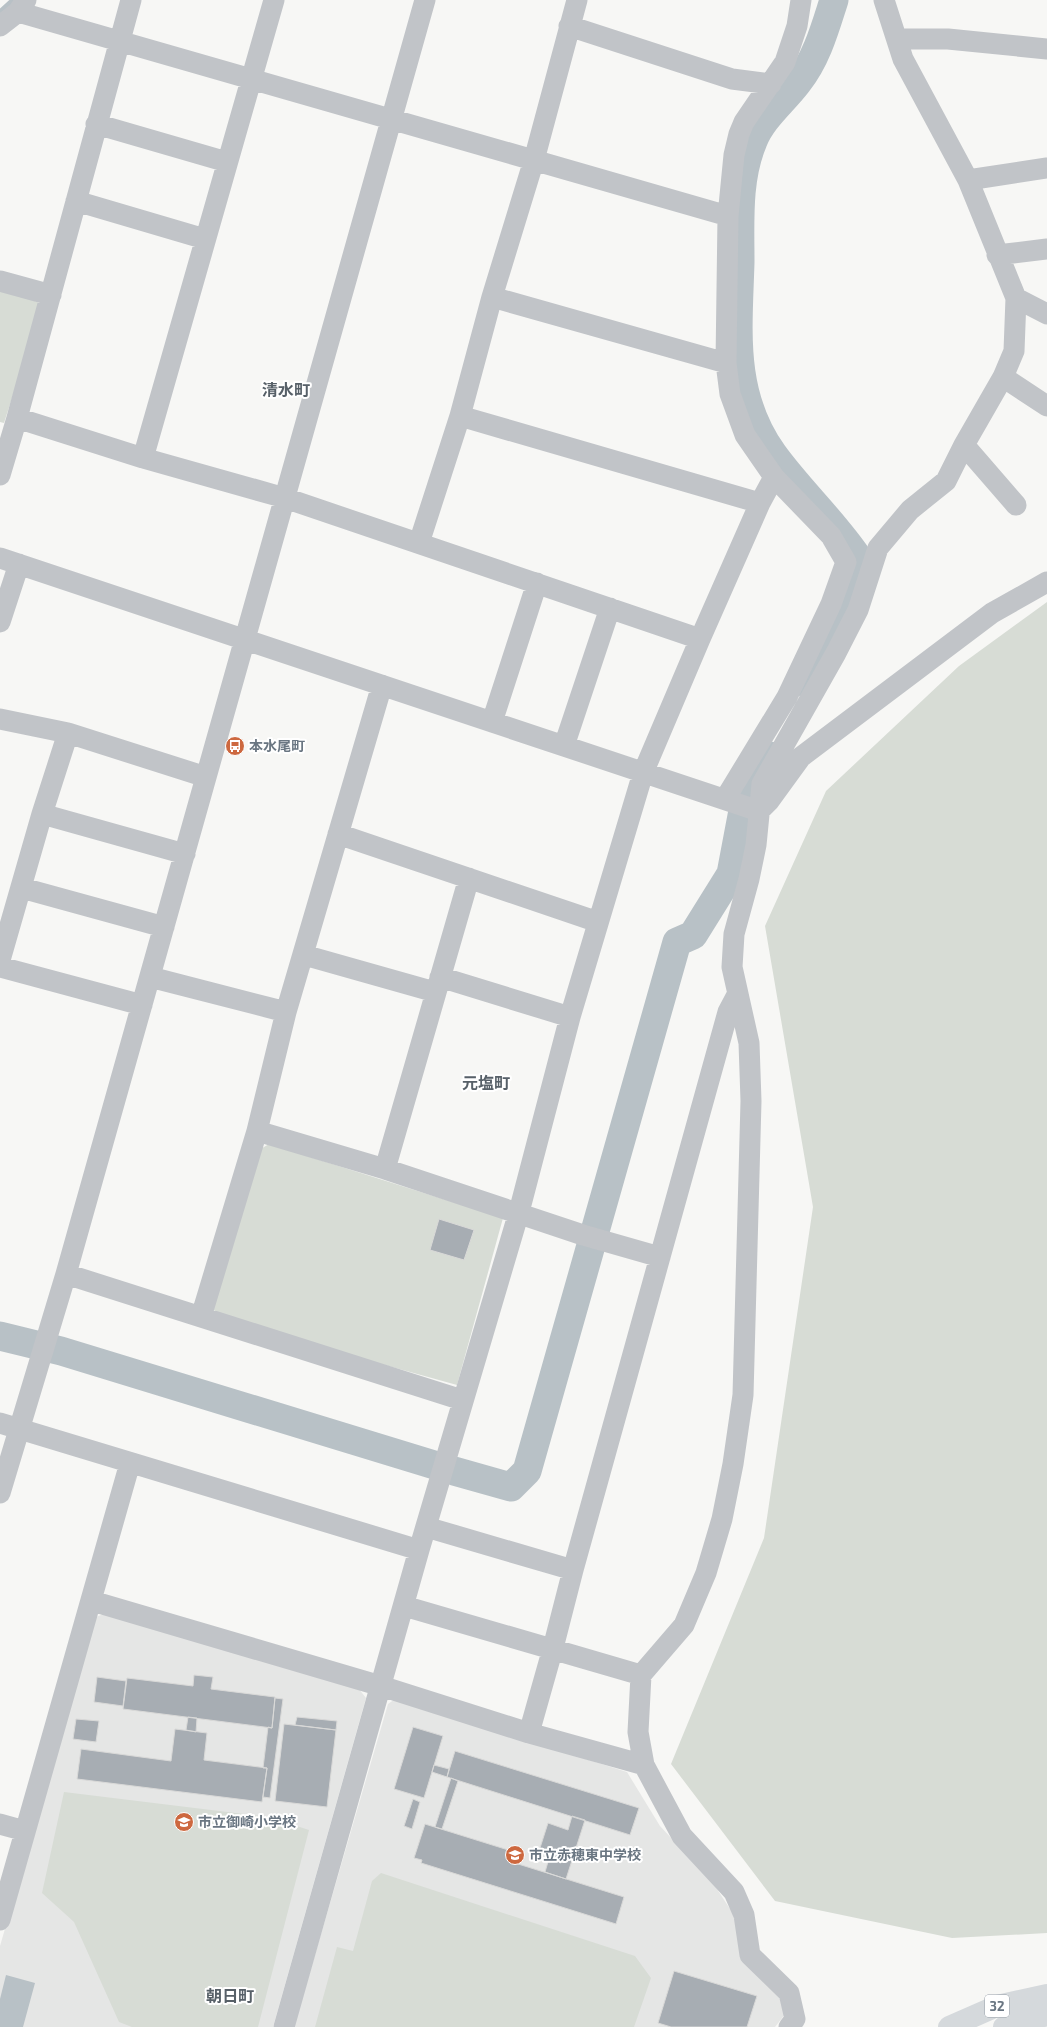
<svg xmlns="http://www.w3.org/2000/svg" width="1047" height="2027" font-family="'Exo 2','Noto Sans JP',sans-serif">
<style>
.built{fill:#e5e6e5}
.green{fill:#d7dcd5}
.water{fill:#b8c1c6}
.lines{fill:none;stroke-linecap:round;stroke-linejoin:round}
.stream{stroke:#b8c1c6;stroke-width:5}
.river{stroke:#b8c1c6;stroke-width:29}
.building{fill:#a7adb3;stroke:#d9d9d8}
.minor{stroke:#c1c4c8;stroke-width:21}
.major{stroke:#d5d9dc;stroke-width:22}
.labels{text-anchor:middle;stroke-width:4;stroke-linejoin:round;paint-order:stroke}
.shield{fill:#fff;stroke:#979fa8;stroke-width:1}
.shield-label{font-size:13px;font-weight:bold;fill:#6a7682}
.poi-label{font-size:14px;font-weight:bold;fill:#6a7682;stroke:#fff;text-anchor:start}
.quarter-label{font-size:16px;font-weight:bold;fill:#576068;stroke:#fff}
</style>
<rect width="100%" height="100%" fill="#f7f7f5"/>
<path class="built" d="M106,1613l253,76 7,9 -93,329h-273v-81l96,-329z
M395,1699l232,73 33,54 53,57 19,29 7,21 42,66 5,14 -11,14h-481l94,-323z"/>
<path class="green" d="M0,287l42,17 -38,119 -4,-1z
M1047,602v1331l-95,5 -177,-37 -104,-137 93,-226 49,-331 -48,-281 61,-135 133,-125z
M269,1144l234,74 -46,167 -238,-66 -6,-11 46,-158z
M64,1792l205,25 40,13 -51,197h-126l-13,-5 -45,-100 -32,-29z
M381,1873l254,83 16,22 -17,49h-319l22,-80 16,4 19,-70z"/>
<path class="water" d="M6,1975l29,8 -12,44h-23v-28z"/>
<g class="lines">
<path class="stream" d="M0,12l13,-12"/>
<path class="river" d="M809,685c21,-39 42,-83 49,-127 -25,-37 -59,-68 -85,-104 -43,-60 -35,-123 -33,-192 0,-41 -3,-83 13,-121 9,-23 30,-39 45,-59 19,-24 27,-54 36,-82
M0,1336l61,15 393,120 57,16 16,-16 150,-529 16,-7 38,-61 14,-74 25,-44"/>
</g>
<path class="building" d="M439,1219l35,11 -10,30 -34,-10z
M194,1675l19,2 -2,12 64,8 -3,31 -149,-19 4,-31 66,8z
M97,1677l29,4 -3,25 -29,-4z
M275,1698l8,1 -13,99 -7,-1 4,-29h-4l5,-41 4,1z
M188,1717l9,1 -1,14 -10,-2z
M297,1717l40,4 -1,9 -41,-5z
M76,1719l23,2 -3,21 -23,-3z
M284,1724l52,6 -9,77 -52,-6z
M413,1727l30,9 -19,62 -30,-9z
M175,1729l32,4 -3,27 63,8 -5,34 -185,-23 4,-30 90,12z
M455,1751l184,57 -9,27 -183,-58z
M434,1765l15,4 -2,8 -15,-5z
M451,1778l7,3 -16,48 -7,-2z
M413,1799l7,3 -8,27 -8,-3z
M572,1816l13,4 -19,59 -21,-7 5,-17 -11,-4 9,-28 20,7z
M425,1824l93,29 -3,10 109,34 -8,27 -195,-61 1,-3 -8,-2z
M674,1971l83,25 -10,31h-76l-13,-4z"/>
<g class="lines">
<path class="minor" d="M18,12l710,204
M0,26l18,-14 8,-12
M569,26l163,53 39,5
M897,39h51l99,10
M96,124l131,38
M968,180l79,-12
M76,201l129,38
M997,255l50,-6
M0,281l51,14
M492,297l234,66
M1016,298l31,16
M1003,377l44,29
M460,416l300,87
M17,418l126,40 142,40 415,141
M964,445l52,60
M143,458l131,-458
M0,475l17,-57 114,-418
M419,543l41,-127 32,-119 42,-137 43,-160
M0,558l759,253
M0,622l19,-58
M0,719l68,14 138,44
M492,722l45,-139
M564,746l46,-138
M725,799l62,-102 44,-93 15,-42 -15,-26 -57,-59 -29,-42 -15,-41 -4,-31 2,-147 6,-61 5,-21 5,-12 41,-60 12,-36 4,-26
M759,811l10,-10 32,-44 191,-144 55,-31
M42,814l143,40
M338,834l260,88
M22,888l142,39
M304,955l131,37
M0,960l42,-146 26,-81
M0,967l142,38
M150,977l136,35
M440,977l130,40
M257,1131l128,38 198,66 77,22
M385,1169l84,-291
M66,1274l396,126
M201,1317l56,-186 29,-119 96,-327
M0,1423l419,127
M0,1493l66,-219 359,-1274
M426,1527l147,43
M92,1601l289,85 148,47 115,32
M404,1606l237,69
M529,1733l24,-85 20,-78 155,-558 9,-17
M0,1824l25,7
M0,1920l130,-457
M284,2027l135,-477 100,-338 51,-195 73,-244 57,-134 60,-136 14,-26
M789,2027l6,-8 -6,-26 -39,-38 -6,-40 -10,-23 -52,-56 -38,-71 -6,-33 3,-57 43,-50 22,-52 16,-54 11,-55 10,-69 8,-294 -2,-58 -17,-76 2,-33 15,-55 7,-34 6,-61 74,-131 22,-43 20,-62 32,-38 36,-29 18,-36 39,-68 11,-26 2,-53 -48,-118 -65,-121 -19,-59"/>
<path class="major" d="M949,2027l48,-21 50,-11
M1004,2027l43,-12"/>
</g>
<defs>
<g id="bus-disc" transform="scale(1)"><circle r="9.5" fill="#cd683f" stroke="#fff"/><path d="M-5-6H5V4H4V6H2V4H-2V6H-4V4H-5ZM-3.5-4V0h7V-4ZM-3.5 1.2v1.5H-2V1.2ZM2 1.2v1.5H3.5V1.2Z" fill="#fff"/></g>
<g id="school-disc" transform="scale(1)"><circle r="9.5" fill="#cd683f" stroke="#fff"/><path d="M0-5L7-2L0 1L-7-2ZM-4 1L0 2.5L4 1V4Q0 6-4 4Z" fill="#fff"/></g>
</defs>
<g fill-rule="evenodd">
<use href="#bus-disc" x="235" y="746"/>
<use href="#school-disc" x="184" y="1822"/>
<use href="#school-disc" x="515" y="1855"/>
</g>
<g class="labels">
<rect class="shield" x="985" y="1995" width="24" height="22" rx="3"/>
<g class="shield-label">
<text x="997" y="2011">32</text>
</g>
<g class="poi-label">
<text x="249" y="751">本水尾町</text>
<text x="198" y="1827">市立御崎小学校</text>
<text x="529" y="1860">市立赤穂東中学校</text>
</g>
<g class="quarter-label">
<text x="286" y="396">清水町</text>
<text x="486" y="1089">元塩町</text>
<text x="230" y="2002">朝日町</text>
</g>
</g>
</svg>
